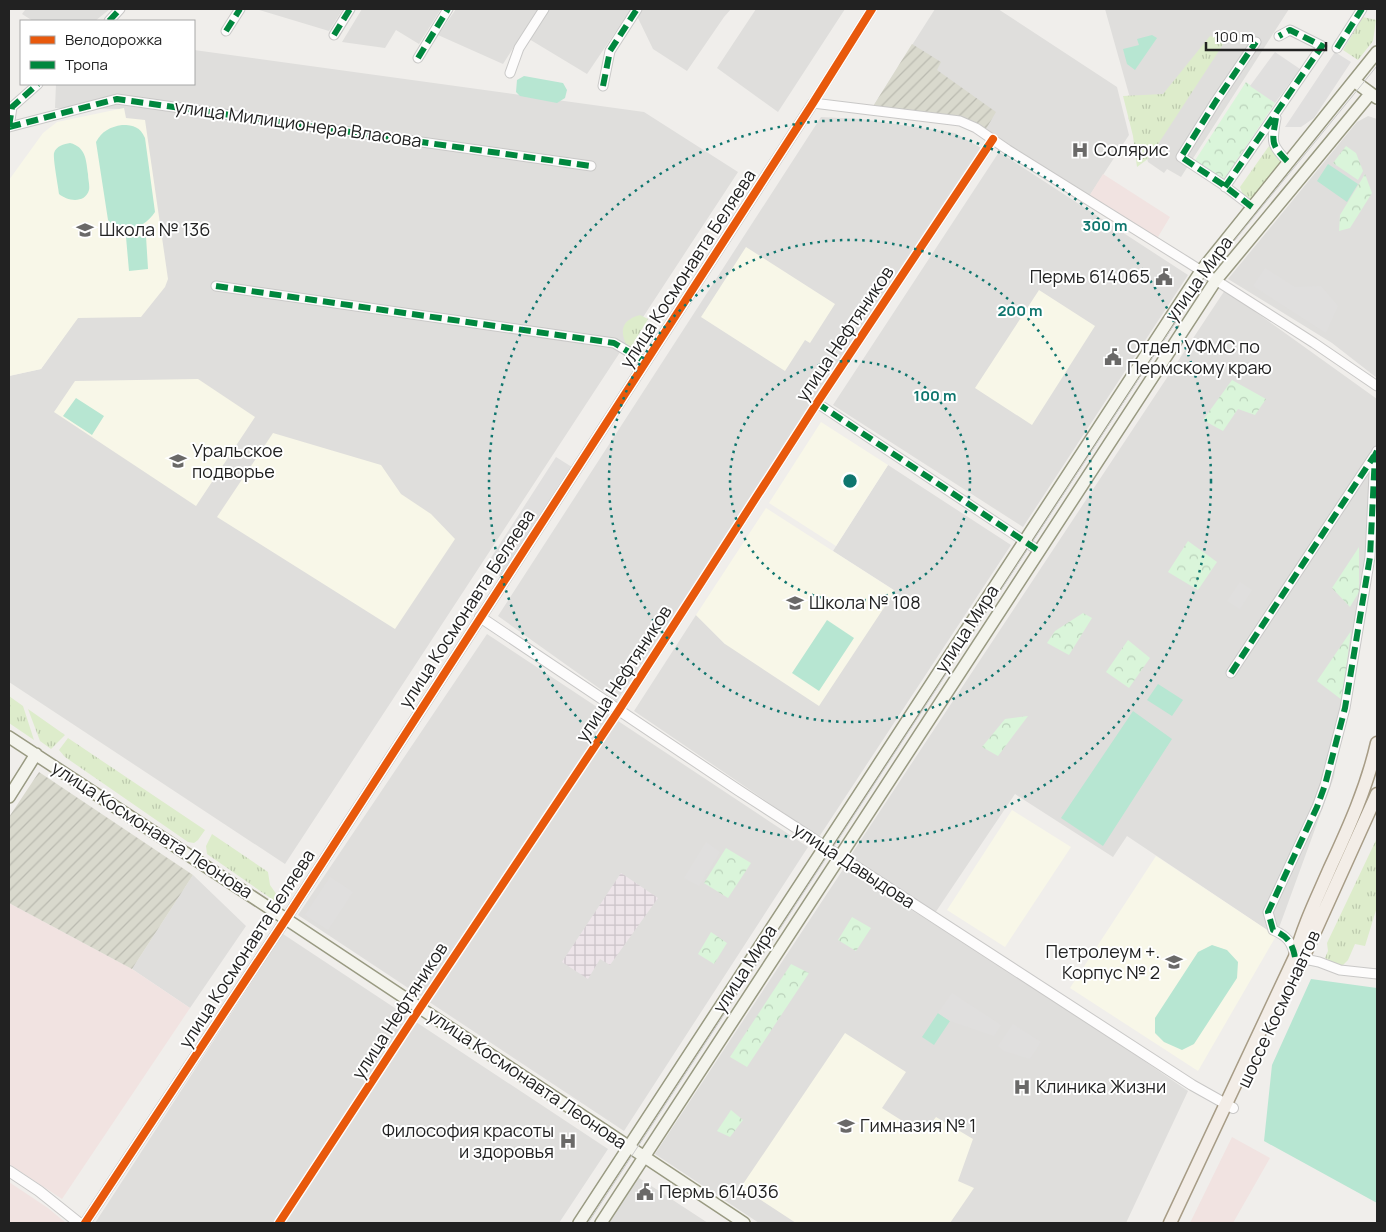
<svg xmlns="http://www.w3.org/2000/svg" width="1386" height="1232" font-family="Manrope,sans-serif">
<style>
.residential{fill:#dfdedc}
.commercial{fill:#f1e3e1}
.industrial{fill:url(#industrial-grid)}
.education{fill:#f8f7e8}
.construction{fill:url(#construction-furrows)}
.grass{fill:url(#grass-tufts)}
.park{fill:url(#park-crowns)}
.pitch{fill:#b7e6d2}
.parking{fill:#e0dfde}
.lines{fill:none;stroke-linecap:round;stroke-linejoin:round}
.minor-casing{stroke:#c9c8c7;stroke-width:11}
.tertiary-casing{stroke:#c9c8c7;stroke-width:12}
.secondary-casing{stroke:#999a82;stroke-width:14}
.primary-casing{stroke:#a79c86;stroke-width:15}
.minor{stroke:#fdfcfc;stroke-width:9}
.tertiary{stroke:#fdfcfc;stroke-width:10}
.secondary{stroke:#f4f4ed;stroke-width:11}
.primary{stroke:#f3ede7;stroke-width:12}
.tram{stroke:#ccc;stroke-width:1}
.quiet{stroke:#00873e;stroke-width:6;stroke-dasharray:12 6;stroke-linecap:butt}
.cycleway-casing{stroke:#fff;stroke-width:11}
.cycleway{stroke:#e8590c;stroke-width:8}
.ring{fill:none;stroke:#0f766e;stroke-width:2.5;stroke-dasharray:2.5 5}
.labels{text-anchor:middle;stroke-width:4;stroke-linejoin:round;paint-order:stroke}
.street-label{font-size:18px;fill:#222;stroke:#fff}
.poi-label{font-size:18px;fill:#222;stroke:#fff;text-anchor:start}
.centre{fill:#0f766e;stroke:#fff;stroke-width:2.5}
.ring-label{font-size:15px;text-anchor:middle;font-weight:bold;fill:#0f766e;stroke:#fff;stroke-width:4;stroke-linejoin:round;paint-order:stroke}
</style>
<defs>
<pattern id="industrial-grid" width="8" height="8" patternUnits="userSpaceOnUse" patternTransform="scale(1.25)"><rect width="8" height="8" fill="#ede4e9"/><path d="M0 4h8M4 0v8" fill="none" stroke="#cbc3c8"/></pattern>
<pattern id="construction-furrows" width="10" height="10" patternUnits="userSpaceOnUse" patternTransform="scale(1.25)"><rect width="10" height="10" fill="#d9d9cd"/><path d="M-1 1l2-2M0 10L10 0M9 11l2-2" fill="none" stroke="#babab0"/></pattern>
<pattern id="grass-tufts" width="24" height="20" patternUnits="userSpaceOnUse" patternTransform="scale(1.25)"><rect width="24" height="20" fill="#ddeccb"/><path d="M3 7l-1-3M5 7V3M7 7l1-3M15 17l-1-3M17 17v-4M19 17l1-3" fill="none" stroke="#bdcaae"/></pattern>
<pattern id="park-crowns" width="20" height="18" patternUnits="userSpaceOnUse" patternTransform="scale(1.25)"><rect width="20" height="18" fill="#daf5da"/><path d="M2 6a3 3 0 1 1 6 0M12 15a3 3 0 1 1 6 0" fill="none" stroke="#bbd2bb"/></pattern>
</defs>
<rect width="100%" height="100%" fill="#f0eeeb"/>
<path class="residential" d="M24,9h86l-15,12h-62l-11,-7 3,-4z
M256,9h87l-14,22z
M362,9h79l-22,35 -23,-14 -11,18 -43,-6z
M456,9h82l-35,55 -65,-29z
M549,9h82l-44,65 -58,-35z
M643,9h88l-7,8 -37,54 -34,-22 -16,-33z
M756,9h89l-67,103 -61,-44z
M935,9h63l119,78 12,48 -41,63 -127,-78 -89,-12z
M1105,9h184l-108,168 -14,-8 -3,4 -16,-11z
M194,50l450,62 94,60 -453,692 -276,-182v-306l32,-7 37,-52h63l-17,-208 -69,-1 1,-24h138z
M1368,116l9,3v259l-45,-35 -104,-64 129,-157z
M821,117l40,2 94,14 26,15 -364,553 -119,-85z
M999,152l189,123 -165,252 -190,-122z
M1225,290l152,109v97l-43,281 -58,159 -149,-100 -14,21 -98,-63 -80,119 -86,-55z
M888,465l123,80 -192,292 -185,-126 62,-96 29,29 169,-54 -61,-39z
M487,634l321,213 -184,284 -326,-216z
M844,868l159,99 83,54 102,70 -62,132h-367l-104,-69z
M193,875l53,51 -56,82 -58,-39z
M283,934l325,215 -49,74h-464z
M636,1176l72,47h-103z"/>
<path class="commercial" d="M1103,174l67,43 -15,25 -67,-44z
M9,903l123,66 58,39 -128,191 -53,-35z
M1232,1137l38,21 -37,65h-43z
M9,1182l39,26 18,15h-57z"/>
<path class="industrial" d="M621,873l37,25 -48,67 -10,-6 -12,20 -26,-17z"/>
<path class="education" d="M124,108l2,10 19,2 23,159 -3,8 -24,30 -63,1 -37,51 -32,7v-196l34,-47 14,-11z
M746,247l89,57 -25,39 -5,-3 -20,31 -84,-54z
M1039,290l56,36 -63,99 -57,-37z
M198,379l57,38 -59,89 -142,-94 21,-31z
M821,422l67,43 -52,81 -67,-43z
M273,433l108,32 20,29 30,20 24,25 -60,90 -178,-112z
M766,508l129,83 -76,115 -94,-62 -29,-29z
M1012,810l59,37 -66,100 -58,-37z
M1156,856l120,80 -78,135 -128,-83z
M845,1033l61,39 -24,36 41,26 13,-17 37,22 -15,42 16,7 -24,35h-154l-55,-36z"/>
<path class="construction" d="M912,44l29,18 -4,8 59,42 -10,17 -27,-11 -87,-10z
M39,772l154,103 -61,94 -123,-66v-86z"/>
<path class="grass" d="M1363,17l13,3 -3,21 -15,19 -15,-10z
M1210,36l16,4 -77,118 -12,9 -4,-31 -10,-40 40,-2z
M1269,146l13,15 -33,41 -6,-7 -3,-8z
M640,315l8,4 -17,28 -4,-1c-8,-16 -5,-26 13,-31z
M9,696l14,10 11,34 -25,-17z
M28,709l37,26 -14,14 -11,-8z
M68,738l137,92 -7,10 -4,3 -6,-1 -123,-85 -6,-7z
M212,834l56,38 2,13 9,13v6l-72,-50 -1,-8z
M1377,838v69l-12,39 -10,-2 -7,16 -7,7 -16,-9 3,-7 -1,-8z"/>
<path class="park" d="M1246,82l29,21 -52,78 -29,-19z
M1346,146l10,7 7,18 -5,9 -25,-17z
M1365,174l7,19 -22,35 -11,3 1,-16z
M1232,380l34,19 -11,16 -17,-6 -15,22 -20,-11z
M1188,541l29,21 -19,28 -30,-18z
M1359,547v45l-9,15 -18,-19z
M1083,613l9,5 -23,37 -22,-12 8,-12z
M1351,631l-9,69 -25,-19z
M1128,640l22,18 -21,30 -23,-16z
M1028,716l-30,40 -16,-9 23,-28z
M726,848l25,15 -23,35 -24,-15z
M852,917l19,11 -15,23 -18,-11z
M711,932l16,11 -13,21 -16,-10z
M791,964l18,9 -62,94 -17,-10z
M731,1110l12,10 -13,17 -13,-6z"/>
<path class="pitch" d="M1152,35l5,3 -22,32 -8,-6 -4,-15 16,-4 -2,-6z
M524,76l39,7 4,7 -2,8 -8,5 -37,-7 -4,-4 1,-12z
M122,125c12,0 18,2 23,13l10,74c-10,16 -33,25 -47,8l-12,-78c6,-11 14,-15 26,-17z
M70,143c16,4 16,17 18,31 0,5 2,12 1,16 -4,14 -22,11 -30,4 -1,-9 -6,-34 -5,-41 2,-7 10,-9 16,-10z
M1328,164l30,20 -11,18 -30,-21z
M146,236l2,33 -19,2 -3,-34z
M76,398l28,18 -12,19 -29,-19z
M827,620l27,18 -35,53 -27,-18z
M1158,684l25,16 -11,16 -25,-16z
M1133,711l39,28 -69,107 -42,-28z
M1212,945l15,5 11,12 -1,16 -43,66 -12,6 -18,-8 -9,-9v-15l43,-66z
M1311,979l66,9v215l-113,-62 8,-76z
M938,1013l12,8 -16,24 -12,-8z"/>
<path class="parking" d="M1275,52l25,17 -25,34 -25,-17z
M1335,52l16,10 -37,56 -13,9h-16z
M1265,268l30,19 26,-1 17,20 -12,27 -73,-47z
M556,457l19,12 -71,110 -19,-12z
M1240,582l12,8 -12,19 -13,-8z
M706,842l14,10 -21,34 -15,-8z
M330,877l23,15 -25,38 -23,-15z
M952,993l49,32 -7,11 -44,-15 -12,-8z
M1013,1024l28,18 -11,17 -26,-8 -6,-5z"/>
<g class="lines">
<g class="minor-casing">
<path id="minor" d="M872,9l-59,94 147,18 16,7 32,22 181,113 125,80 63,43
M109,21l11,-12
M226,31l14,-22
M334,35l16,-26
M1337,48l25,-39
M418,58l30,-49
M510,73l9,-25 25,-39
M603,86l7,-35 27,-42
M1276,118c-4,24 -6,26 12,44
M9,127l108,-28 474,67
M9,127l3,-20 26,-23
M1225,187l97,-141 -32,-16 -11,6
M1252,207l-30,-23 -41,-27 35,-56 40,-59
M216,286l398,57 32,19
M817,403l222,148
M1377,451l-2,4 -5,102 -25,151 -20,77 -8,22 -49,105 5,18c14,6 19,12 22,27l24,5 21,8 37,4
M1231,673l143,-217
M279,1223l141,-215 199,-298 198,-307 176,-264"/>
</g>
<g class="tertiary-casing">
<path id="tertiary" d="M480,617l258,173 454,295 41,23
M9,1171l30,20 40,32
M85,1223l201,-304 527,-816"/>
</g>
<g class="secondary-casing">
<path id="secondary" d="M1354,81l23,17
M9,737l277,182 458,304
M9,797l27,-43
M579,1223l622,-952 176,-219
M601,1223l615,-943 154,-186"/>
</g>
<g class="primary-casing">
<path id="primary" d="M1298,969l79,-175
M1170,1223l125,-266c8,-31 22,-59 35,-89 19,-41 37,-81 47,-125"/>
</g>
<use href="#minor" class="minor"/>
<use href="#tertiary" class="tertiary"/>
<use href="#secondary" class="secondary"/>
<use href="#primary" class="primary"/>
<path class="tram" d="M588,1223l619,-949 170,-208"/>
<path class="quiet" d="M109,21l11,-12
M226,31l14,-22
M334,35l16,-26
M1337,48l25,-39
M418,58l30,-49
M603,86l7,-35 27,-42
M1276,118c-4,24 -6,26 12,44
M9,127l108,-28 474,67
M9,127l3,-20 26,-23
M1225,187l97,-141 -32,-16 -11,6
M1252,207l-30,-23 -41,-27 35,-56 40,-59
M216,286l398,57 32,19
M817,403l222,148
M1231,673l143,-217
M1295,957c-3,-15 -8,-21 -22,-27l-5,-18 49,-105 8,-22 20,-77 25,-151 5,-102 2,-4"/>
<g class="cycleway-casing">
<path id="cycleway" d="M85,1223l201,-304 527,-816 59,-94
M279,1223l141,-215 199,-298 198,-307 176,-264"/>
</g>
<use href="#cycleway" class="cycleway"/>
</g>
<g class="ring">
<circle cx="850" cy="481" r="120"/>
<circle cx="850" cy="481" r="241"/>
<circle cx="850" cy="481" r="361"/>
</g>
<defs>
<g id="hospital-bare" transform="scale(1.35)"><path d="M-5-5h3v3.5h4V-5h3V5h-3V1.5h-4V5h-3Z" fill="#6a6968" stroke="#fff" stroke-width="2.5" paint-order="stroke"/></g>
<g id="school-bare" transform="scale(1.35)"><path d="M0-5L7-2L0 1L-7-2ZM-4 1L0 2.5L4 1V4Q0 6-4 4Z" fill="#6a6968" stroke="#fff" stroke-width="2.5" paint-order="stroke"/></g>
<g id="civic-bare" transform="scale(1.35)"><path d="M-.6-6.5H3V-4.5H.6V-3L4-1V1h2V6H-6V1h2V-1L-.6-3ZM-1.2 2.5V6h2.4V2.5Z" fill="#6a6968" stroke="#fff" stroke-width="2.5" paint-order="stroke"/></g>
</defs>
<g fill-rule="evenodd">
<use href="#hospital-bare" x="1080" y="150"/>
<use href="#school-bare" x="85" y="230"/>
<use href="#civic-bare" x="1164" y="277"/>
<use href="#civic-bare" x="1113" y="357"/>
<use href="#school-bare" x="178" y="461"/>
<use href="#school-bare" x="795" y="603"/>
<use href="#school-bare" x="1174" y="962"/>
<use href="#hospital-bare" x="1022" y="1087"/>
<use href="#school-bare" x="846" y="1126"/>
<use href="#hospital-bare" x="568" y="1141"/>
<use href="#civic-bare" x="645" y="1192"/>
</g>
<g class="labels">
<g class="street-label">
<text transform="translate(298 124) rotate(8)" y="6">улица Милиционера Власова</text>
<text transform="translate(688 269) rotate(-57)" y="6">улица Космонавта Беляева</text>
<text transform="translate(1199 279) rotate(-54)" y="6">улица Мира</text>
<text transform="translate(845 334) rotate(-56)" y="6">улица Нефтяников</text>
<text transform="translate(467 609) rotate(-57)" y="6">улица Космонавта Беляева</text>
<text transform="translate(967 629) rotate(-57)" y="6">улица Мира</text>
<text transform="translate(624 674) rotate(-57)" y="6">улица Нефтяников</text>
<text transform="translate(152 830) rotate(33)" y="6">улица Космонавта Леонова</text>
<text transform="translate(854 866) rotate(33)" y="6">улица Давыдова</text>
<text transform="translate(247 949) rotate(-57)" y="6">улица Космонавта Беляева</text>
<text transform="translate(745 969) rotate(-57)" y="6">улица Мира</text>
<text transform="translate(1279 1009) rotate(-65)" y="6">шоссе Космонавтов</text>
<text transform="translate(400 1011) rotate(-57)" y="6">улица Нефтяников</text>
<text transform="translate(527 1079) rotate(34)" y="6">улица Космонавта Леонова</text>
</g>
<g class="poi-label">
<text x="1094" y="156">Солярис</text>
<text x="99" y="236">Школа № 136</text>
<text x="1150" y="283" text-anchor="end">Пермь 614065</text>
<text x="1127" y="353">Отдел УФМС по<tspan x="1127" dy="21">Пермскому краю</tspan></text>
<text x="192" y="457">Уральское<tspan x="192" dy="21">подворье</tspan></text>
<text x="809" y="609">Школа № 108</text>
<text x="1160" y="958" text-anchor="end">Петролеум +.<tspan x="1160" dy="21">Корпус № 2</tspan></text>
<text x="1036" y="1093">Клиника Жизни</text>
<text x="860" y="1132">Гимназия № 1</text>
<text x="554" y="1137" text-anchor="end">Философия красоты<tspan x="554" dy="21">и здоровья</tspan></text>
<text x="659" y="1198">Пермь 614036</text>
</g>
</g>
<circle cx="850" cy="481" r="8" class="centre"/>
<g class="ring-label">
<text x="1105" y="231">300 m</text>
<text x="1020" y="316">200 m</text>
<text x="935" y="401">100 m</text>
</g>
<rect width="1386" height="1232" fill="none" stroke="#222222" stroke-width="20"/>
<rect x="20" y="20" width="175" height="65" fill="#ffffff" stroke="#a7a7a7"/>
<rect x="30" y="36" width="25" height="8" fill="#e8590c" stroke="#a7a7a7"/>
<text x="65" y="45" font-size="15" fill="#222222">Велодорожка</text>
<rect x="30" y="61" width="25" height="8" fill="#00873e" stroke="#a7a7a7"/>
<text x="65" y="70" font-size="15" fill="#222222">Тропа</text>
<path d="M1206 42v8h120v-8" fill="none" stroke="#222222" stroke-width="2.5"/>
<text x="1214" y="42" font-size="15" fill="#222222" stroke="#ffffff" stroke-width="4" paint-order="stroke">100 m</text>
</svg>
